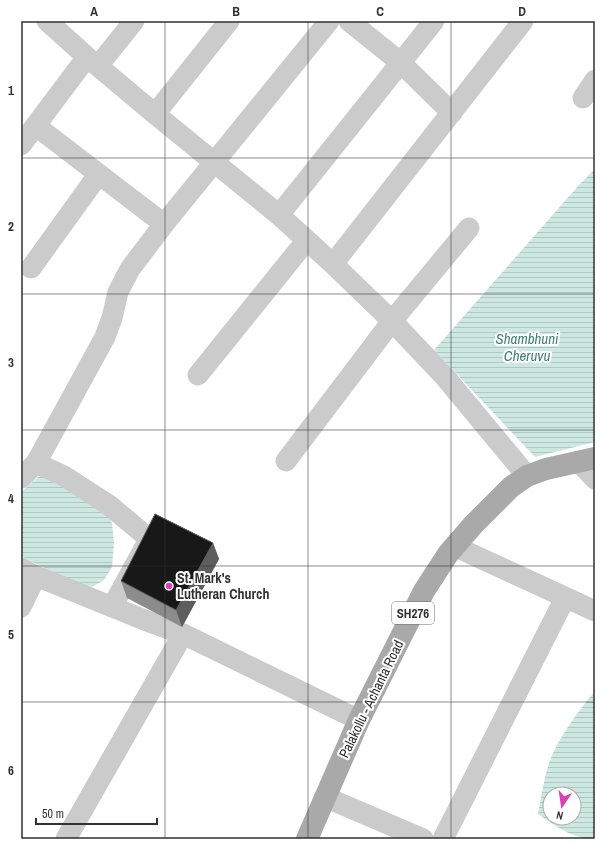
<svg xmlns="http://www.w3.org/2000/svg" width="616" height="860" font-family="'Archivo Narrow',sans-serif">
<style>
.water{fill:url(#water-rules);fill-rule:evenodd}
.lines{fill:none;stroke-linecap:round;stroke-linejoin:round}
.minor{stroke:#cbcbcb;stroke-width:21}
.major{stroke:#a9a9a9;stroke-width:22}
.wall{fill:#8c8c8c}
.shaded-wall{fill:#5d5d5d}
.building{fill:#181818;stroke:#5d5d5d}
.grid{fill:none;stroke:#313131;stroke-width:1;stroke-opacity:0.55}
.poi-dot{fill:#d744b1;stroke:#fff;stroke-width:1.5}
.labels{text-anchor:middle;stroke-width:4;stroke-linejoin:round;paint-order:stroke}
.shield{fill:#fff;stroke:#6f6f6f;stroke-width:1}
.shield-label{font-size:13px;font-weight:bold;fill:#313131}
.poi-label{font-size:14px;font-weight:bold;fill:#313131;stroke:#fff;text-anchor:start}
.street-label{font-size:14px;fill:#313131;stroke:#fff}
.water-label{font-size:15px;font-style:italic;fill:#40816f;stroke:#fff}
.neatline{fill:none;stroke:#313131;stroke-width:1.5}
.grid-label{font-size:13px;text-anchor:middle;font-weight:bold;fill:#313131}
</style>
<defs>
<pattern id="water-rules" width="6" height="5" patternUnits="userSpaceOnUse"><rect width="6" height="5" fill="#cce8e1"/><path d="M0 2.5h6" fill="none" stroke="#b0c7c2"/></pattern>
</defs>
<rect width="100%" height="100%" fill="#fff"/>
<path class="water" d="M595,169v273l-60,15 -101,-107 145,-165z
M52,476l53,30 7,17 2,20 -2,24 -8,13 -12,7 -16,-3 -55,-28v-64l17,-15z
M595,691v148c-22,0 -40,-13 -57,-25 3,-17 6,-35 11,-51 10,-27 28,-50 46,-72zM550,794h24v24h-24z"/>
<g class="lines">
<path class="minor" d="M47,21l40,36 68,57 124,101 54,49 59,57 53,56 82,99
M349,21l51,41 52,51
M98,66l36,-45
M583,98l12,-18
M155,114l74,-93
M36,126l128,98
M21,145l66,-88
M279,215l155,-194
M333,264l190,-243
M31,268l67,-93
M198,375l108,-134
M286,461l106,-140 77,-93
M579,462l16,17
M36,463l28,13 45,29 37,31 1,4 -1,5 -34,62
M21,478l15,-15 69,-126 7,-19 6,-26 12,-23 34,-45 165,-203
M454,546l141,65
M21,568l15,8 111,45 36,13 176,86
M21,607l15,-31
M325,797l98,42
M66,839l117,-205
M443,839l122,-241"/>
<path class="major" d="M307,839l52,-119 65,-129 24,-37 25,-29 38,-38 16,-11 19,-7 49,-11"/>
</g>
<path class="wall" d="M213,543l6,16 -37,68 -55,-29 -6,-17z"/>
<path class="shaded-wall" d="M213,543l6,16 -37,68 -6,-17z"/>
<path class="building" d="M155,514l58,29 -37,67 -55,-29z"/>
<path class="grid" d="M165,21v818M308,21v818M451,21v818M21,158h574M21,294h574M21,430h574M21,566h574M21,702h574"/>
<circle class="poi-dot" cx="169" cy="586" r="4"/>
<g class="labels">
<rect class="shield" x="392" y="602" width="42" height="22" rx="3"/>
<g class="shield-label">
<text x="413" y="618">SH276</text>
</g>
<g class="poi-label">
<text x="177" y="583">St. Mark's<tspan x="177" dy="16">Lutheran Church</tspan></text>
</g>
<g class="street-label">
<text transform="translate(371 699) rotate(-64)" y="5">Palakollu - Achanta Road</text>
</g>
<g class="water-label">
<text x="527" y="344">Shambhuni<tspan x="527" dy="17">Cheruvu</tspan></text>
</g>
</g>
<rect width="616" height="860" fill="none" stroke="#ffffff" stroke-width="44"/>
<g transform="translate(562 806) rotate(193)"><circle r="19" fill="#ffffff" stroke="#adadad"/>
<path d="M0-3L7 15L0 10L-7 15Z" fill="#d744b1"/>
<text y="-6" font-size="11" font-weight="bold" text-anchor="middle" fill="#313131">N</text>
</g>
<path d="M36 818v6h121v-6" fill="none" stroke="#313131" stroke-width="2"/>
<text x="42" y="818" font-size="12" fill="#313131" stroke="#ffffff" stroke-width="3" paint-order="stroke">50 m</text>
<rect x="22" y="22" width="572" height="816" class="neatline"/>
<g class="grid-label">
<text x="94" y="16">A</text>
<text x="236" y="16">B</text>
<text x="380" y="16">C</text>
<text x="522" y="16">D</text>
<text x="11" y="95">1</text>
<text x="11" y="231">2</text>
<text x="11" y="367">3</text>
<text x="11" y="503">4</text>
<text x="11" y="639">5</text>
<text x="11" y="775">6</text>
</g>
</svg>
